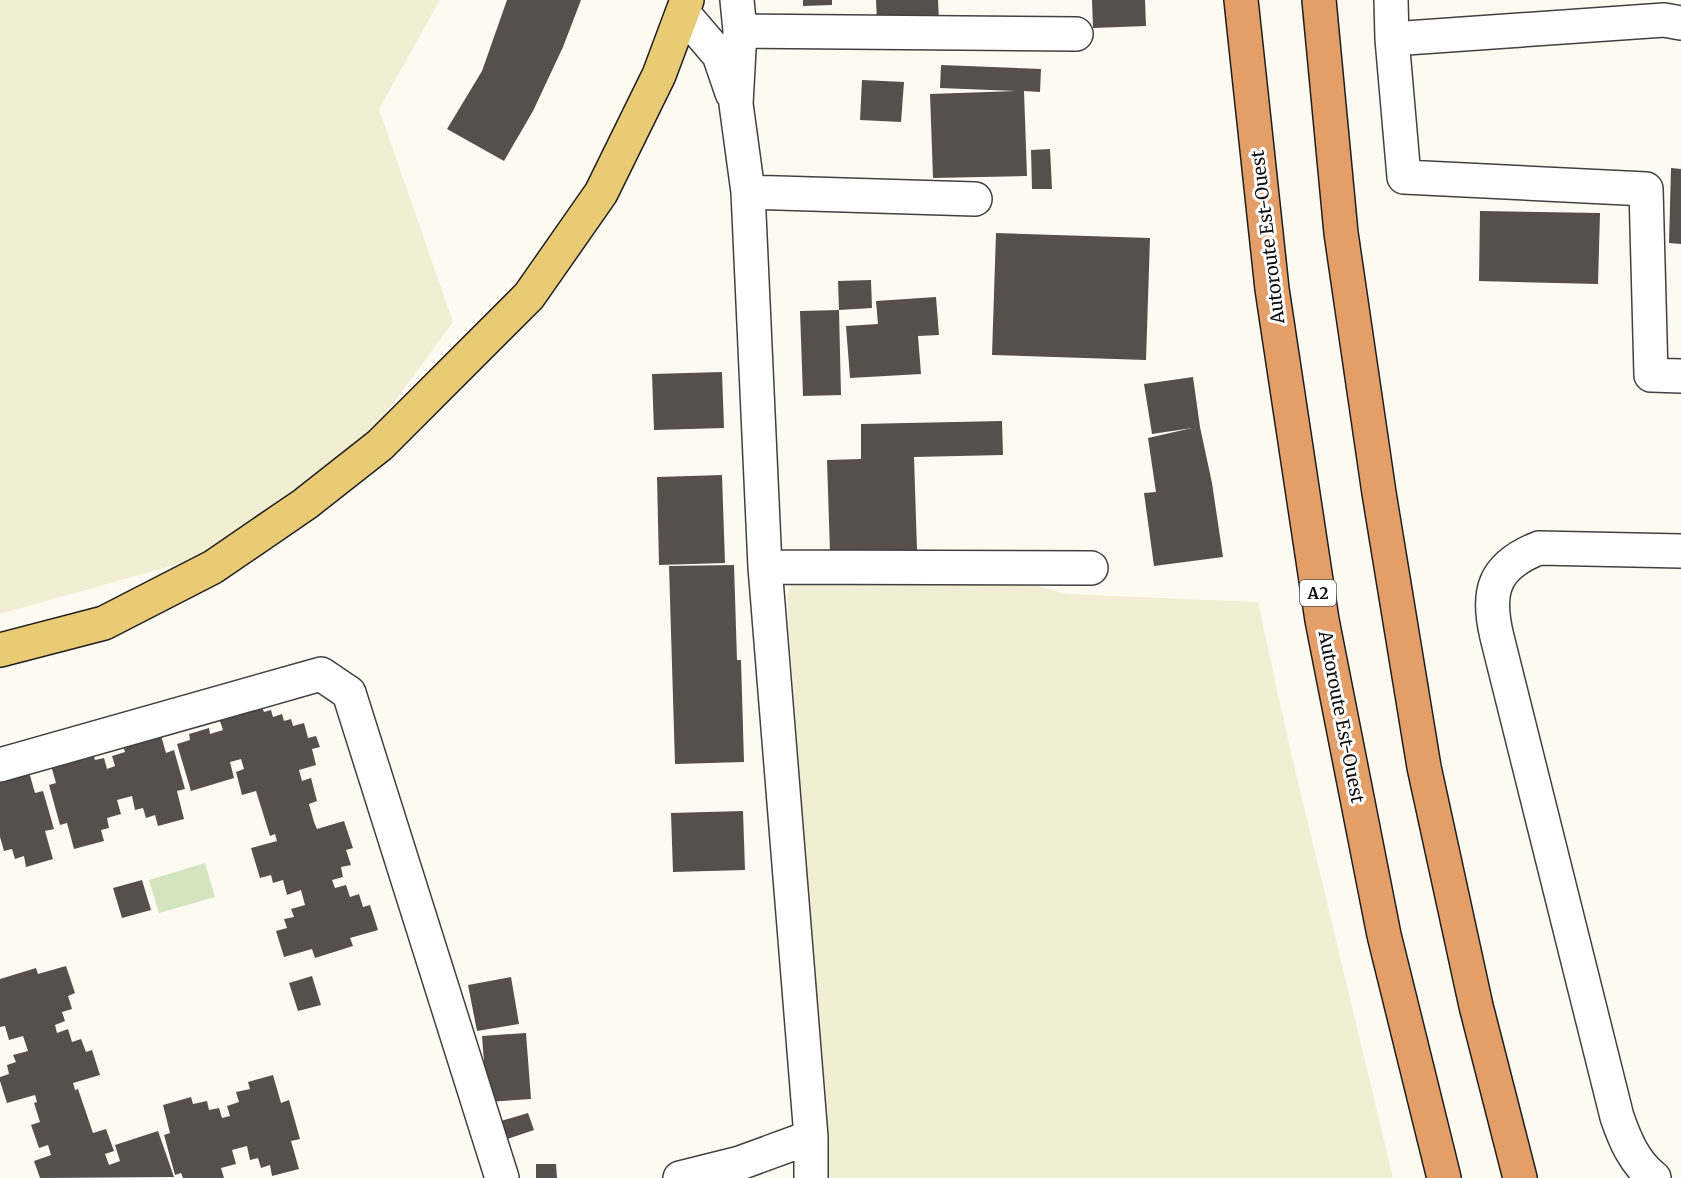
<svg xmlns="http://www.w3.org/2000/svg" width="1681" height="1178" font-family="Merriweather,serif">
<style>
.farmland{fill:#f1eed3}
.green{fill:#d3e4be}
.building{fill:#564f4c}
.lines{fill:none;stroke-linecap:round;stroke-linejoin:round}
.minor-casing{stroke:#414141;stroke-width:36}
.major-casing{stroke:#1f1f1f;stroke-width:36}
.highway-casing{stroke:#1f1f1f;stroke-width:36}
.minor{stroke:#fff;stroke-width:33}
.major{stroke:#e9cb75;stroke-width:33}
.highway{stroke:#e49e68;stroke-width:33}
.labels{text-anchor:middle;stroke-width:6;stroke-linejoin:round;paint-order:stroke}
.shield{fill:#fff;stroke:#565656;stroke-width:1.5}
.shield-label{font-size:16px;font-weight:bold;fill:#0e0e0e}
.street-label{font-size:18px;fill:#0e0e0e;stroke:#fff}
</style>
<rect width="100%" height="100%" fill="#fdfbf1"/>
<path class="farmland" d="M0,0h440l-61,109 74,213 -78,106 -172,129 -203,57z
M1005,578l62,16 191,8 31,142 104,434h-568l-38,-582 6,-15z"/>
<path class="green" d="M205,863l10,34 -56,16 -10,-33z"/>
<path class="building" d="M507,0h74l-18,47 -30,64 -29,50 -57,-32 35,-58z
M803,0h29v5l-29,1z
M876,0h62l1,20 -62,2z
M1092,0h53l1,26 -53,2z
M941,65l100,4 -1,23 -16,-1 3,85 -94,2 -3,-84 86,-3 -76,-3z
M862,80l42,2 -3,40 -41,-2z
M1050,149l2,40h-20l-1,-39z
M1671,168l10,1v75l-12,-1z
M1480,211l120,2 -2,71 -119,-3z
M996,233l154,5 -4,122 -154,-5z
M871,280l1,28 -33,2 -1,-29z
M936,297l3,38 -21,1 3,38 -71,4 -4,-52 32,-2 -2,-23z
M839,310l2,85 -38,1 -3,-85z
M722,372l2,56 -70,2 -2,-56z
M1193,377l7,50 12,56 11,74 -69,9 -10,-73 12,-1 -8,-54 44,-10 -40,6 -8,-50z
M1002,421l1,34 -89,2 3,93 -87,2 -3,-92 34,-1v-35z
M722,475l3,88 -66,2 -2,-88z
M734,565l3,95h4l3,102 -69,2 -6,-198z
M259,699l5,13 7,-2 2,7 9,-3 2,7 7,-2 2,7 11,-3 4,15 8,-2 4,11 -8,2 4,16 -17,5 3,11 9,-3 6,23 -8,3 5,18 3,7 27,-8 9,27 -7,2 5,15 -10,2 2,10 -11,3 3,8 11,-3 4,12 9,-3 4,13 7,-2 8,25 -28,8 3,8 -38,12 -3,-9 -28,8 -8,-26 11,-3 -3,-9 10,-2 -3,-8 14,-4 -4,-15 -14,5 -4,-15 -10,3 -2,-8 -11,3 -9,-30 26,-7 -2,-7 -5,2 -14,-45 -14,4 -6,-23 8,-3 -3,-10 -11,3 4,16 -43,13 -14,-47 13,-4 -1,-6 20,-6 1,6 13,-4 -6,-18z
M158,725l8,28 8,-3 11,39 -8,2 7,28 -26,7 -3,-11 -9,3 -3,-10 -8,2 -3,-14 -15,4 4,14 -14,4 2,10 -8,2 3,11 -30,8 -7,-26 -7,2 -11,-40 7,-2 -8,-28 44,-4 3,9 9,-2 3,11 8,-3 -3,-10 13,-4 -3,-10z
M27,765l8,28 8,-2 11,38 -9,2 8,28 -27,8 -2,-11 -9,3 -3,-10 -8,2 -4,-14v-57z
M743,811l2,59 -72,2 -2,-59z
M142,880l9,30 -29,8 -9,-30z
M66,966l9,27 -7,3 4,13 -10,3 3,9 -10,4 2,8 11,-4 4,13 9,-3 5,13 6,-2 8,25 -27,8 2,7 3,-1 15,44 13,-4 8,22 -9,3 4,11 11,-4 -5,-16 43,-14 16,46 -134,1 -6,-17 17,-6 -3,-10 -9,3 -8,-23 9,-3 -6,-19 3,-1 -2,-7 -28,8 -7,-22v-4l9,-3 -2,-9 9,-3 -3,-7 15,-4 -5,-15 -14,4 -4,-14 -5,1v-48l36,-11 2,6z
M312,976l9,29 -23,6 -9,-28z
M511,977l8,47 -42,7 -9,-46z
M526,1033l5,66 -44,3 -5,-66z
M273,1075l8,28 8,-3 11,39 -9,2 8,28 -27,7 -2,-11 -9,3 -3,-10 -8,2 -3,-14 -15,4 4,14 -15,4 3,10h-41l-2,-5 -6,2 -11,-40 6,-2 -7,-28 28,-8 2,7 14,-3 2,9 10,-2 3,10 8,-2 -3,-10 12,-4 -3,-10 14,-3 -2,-7z
M528,1113l6,17 -27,9 -6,-18z
M536,1164h20l1,14h-21z"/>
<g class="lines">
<g class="minor-casing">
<path id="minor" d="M737,0l3,31 -4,73 12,88 17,375 46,570v41
M1391,0l1,39 12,138 242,12 5,186 30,1
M683,13l36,42 13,38
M740,31l336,3
M1392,39l272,-19 17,3
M748,192l227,7
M765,567l326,1
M0,765l321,-91 28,19 153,485
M680,1178l60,-15 71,-26
M1654,1178c-20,-16 -29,-38 -37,-61l-120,-480c-11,-45 -4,-71 42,-89l142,3"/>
</g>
<g class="major-casing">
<path id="major" d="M0,650l104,-27 109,-56 92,-63 75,-59 149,-149 72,-103 58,-118 28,-75"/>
</g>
<g class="highway-casing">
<path id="highway" d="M1241,0l31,289 50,331 62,315 60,243
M1319,0l22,233 38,260 45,274 52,239 44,172"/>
</g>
<use href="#minor" class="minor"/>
<use href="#major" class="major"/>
<use href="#highway" class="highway"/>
</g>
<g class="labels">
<rect class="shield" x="1300" y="580" width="36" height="26" rx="4.5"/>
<g class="shield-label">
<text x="1318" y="599">A2</text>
</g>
<g class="street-label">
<text transform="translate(1268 237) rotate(-97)" y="6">Autoroute Est-Ouest</text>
<text transform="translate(1341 717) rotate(79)" y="6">Autoroute Est-Ouest</text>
</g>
</g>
</svg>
